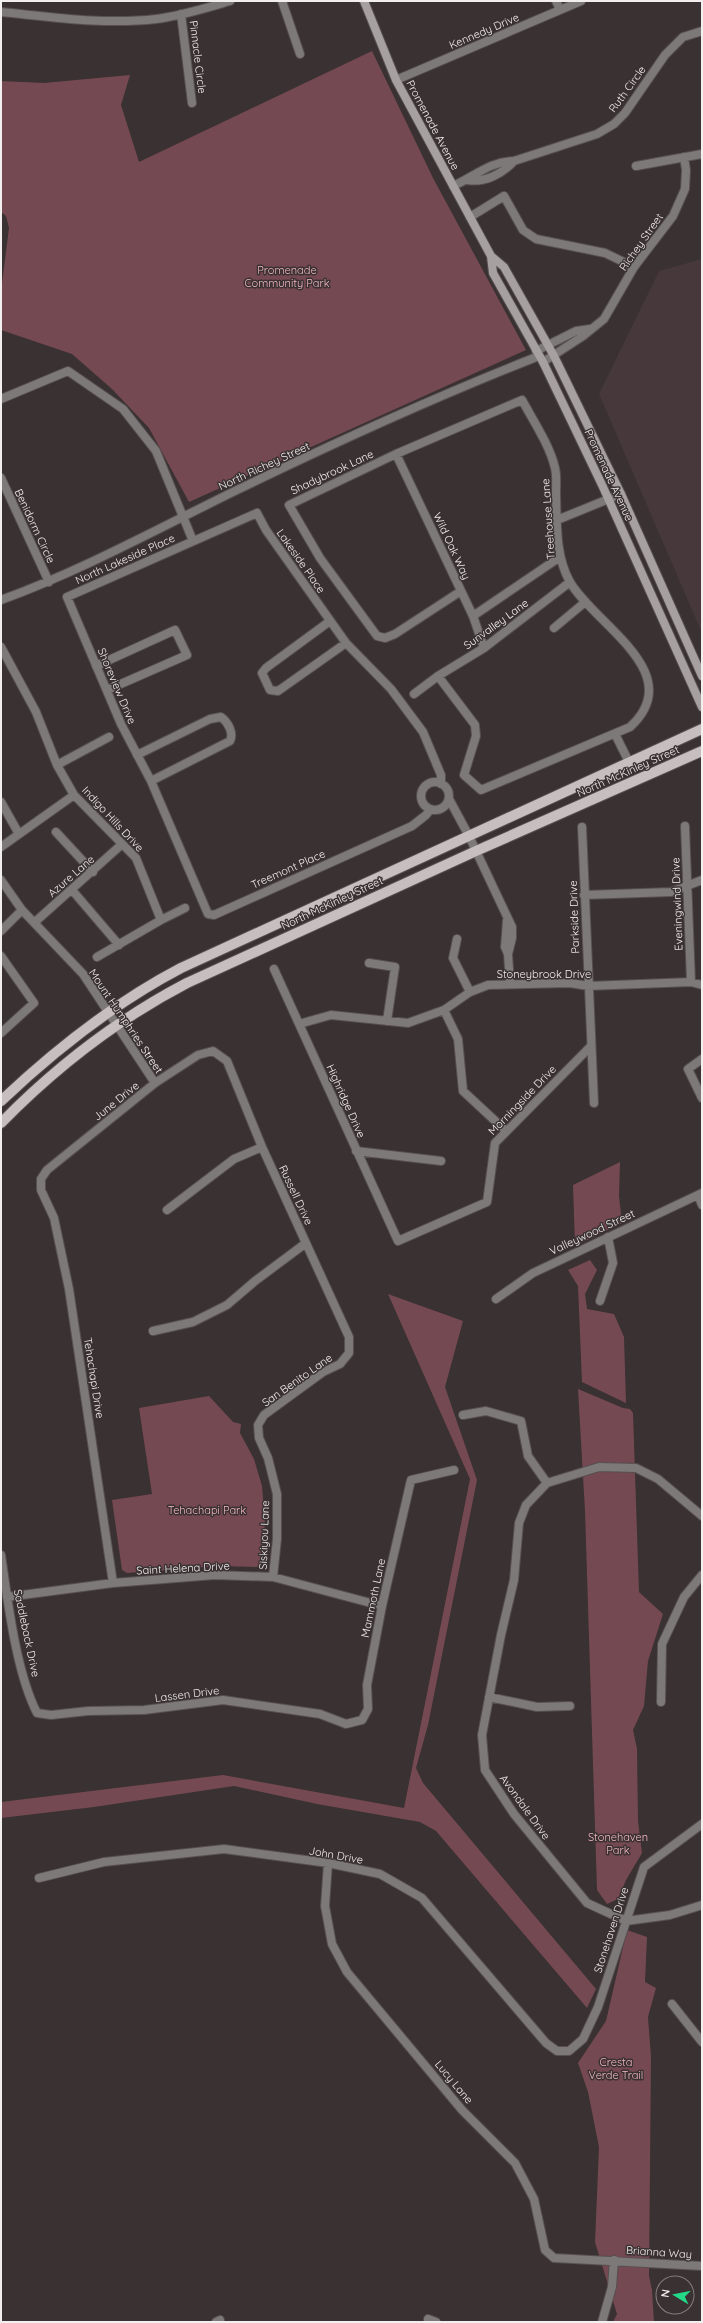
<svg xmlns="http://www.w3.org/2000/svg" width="703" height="2323" font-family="Quicksand,sans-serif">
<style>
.built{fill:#47383b}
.green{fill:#754952}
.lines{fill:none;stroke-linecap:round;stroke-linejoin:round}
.minor-casing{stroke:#574f50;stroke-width:10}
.secondary-casing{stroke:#574f50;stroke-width:10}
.primary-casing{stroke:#574f50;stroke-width:12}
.minor{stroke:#7d7979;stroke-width:8}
.secondary{stroke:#a6a0a1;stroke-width:8}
.primary{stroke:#c6bebf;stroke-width:10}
.labels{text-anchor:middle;stroke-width:3;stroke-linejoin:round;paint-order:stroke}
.street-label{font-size:11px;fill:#f3eeef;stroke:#393132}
.park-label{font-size:11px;fill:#f6b9c4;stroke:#393132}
</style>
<rect width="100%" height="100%" fill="#393132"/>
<path class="built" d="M702,259v374l-103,-239 60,-123z"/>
<path class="green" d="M372,51l61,127 93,172 -337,152 -40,-74 -37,-39 -40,-35 -71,-24v-39l8,-63 -3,-12 -5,-4v-131l43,2 86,-8 -9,30 18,57z
M620,1162l-1,34 3,27 -47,23 -2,-61z
M590,1260l7,10 -12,24 2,15 27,5 10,23 2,66 -44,-21 -4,-96 -10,-16z
M388,1294l75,27 -18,66 32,93 -49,245 -12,43 7,15 173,206 -9,19 -151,-177 -16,-9 -103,-18 -83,-18 -140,21 -93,11v-16l222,-27 181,33 66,-329z
M578,1389l45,19 7,1 3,4 6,179 24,22 -15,47 -4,45 -11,24 4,19 1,72 4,32 -16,27 -8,19 -11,5 -10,-14 -12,-379z
M209,1396l24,26 8,2 -1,9 14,26 8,27 3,35 -3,42 -4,4 -39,-1 -92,7 -5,-3 -10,-70 40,-6 -13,-86z
M627,1930l20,7 -2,45 11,6 -8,29 3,40 -2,219 3,14 2,32h-41l4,-8 -22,-72 4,-95 -11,-55 -10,-29 28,-42z"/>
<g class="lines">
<g class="minor-casing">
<path id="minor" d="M282,1l18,53
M556,1l4,9
M1,12c51,5 104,13 155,7 25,-3 50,-11 74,-18
M181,14l11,89
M396,80l185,-79
M636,166l66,-12
M467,180c18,3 35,-6 47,-19
M453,186c21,-9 37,-25 61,-25l83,-27 17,-10 11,-11 40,-58 18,-18 19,-6
M470,217l34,-21 19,34 13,9 69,14 29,14
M536,351l40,-20 14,-2
M543,362l40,-26 21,-17 30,-52 39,-51 12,-27 1,-19 -2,-13
M1,399l67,-28 55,38 33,42 37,90
M396,454l77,162 11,32
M1,478l48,104
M557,520l64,-26
M1,600c82,-30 158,-72 236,-110 99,-48 200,-94 302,-134
M473,616l87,-59
M330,621l-64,47 -4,5 8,17 8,1 68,-48
M554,628l30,-25
M1,647l35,65 21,53 17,30 62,63 25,62 -64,37
M96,666l79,-36 12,25 -80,35
M438,676l37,49 1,11 -12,39 17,15 149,-63c59,-54 -36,-103 -60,-145 -15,-26 -13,-60 -14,-89 0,-8 1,-17 -1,-25 -5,-22 -22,-48 -33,-68l-126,54 -107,51 31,53 57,78 8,2 10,-4 66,-43
M414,694l24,-18 46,-28 86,-66
M615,734l14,28
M137,755l73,-36 11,-2c7,5 13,16 9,24l-79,40
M57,765l52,-28
M421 796a14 14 0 1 1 28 0a14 14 0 1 1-28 0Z
M449,799l20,37 43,91v11l-4,16
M1,802l18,32
M430,810l-4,5 -14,11 -198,89 -6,-1 -57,-133 -30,-57 -54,-127 190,-84 9,17 80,113 45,46 32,43 18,43v9
M685,826l6,156
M582,827l12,276
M56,832l37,40
M1,847l73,-52
M1,880l21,30 61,64 72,109
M72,890l47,55
M584,895l87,-3 31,-12
M161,920l24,-12
M507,920l-2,27 3,7 2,30
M35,922l86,-77
M1,931l21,-21
M457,939l-4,19 17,34
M1,956l33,47 -33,30
M369,963l26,4 -8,54
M274,969l124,272 89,-39 8,-59 96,-97
M444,1010l14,29 5,52 42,39
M299,1024l32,-9 77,8 36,-13 26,-18 18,-7 82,-2 18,3 103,-4 11,3
M702,1059l-14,10 14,29
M356,1151l85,10
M698,1195l4,10
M167,1210l67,-51 28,-12
M496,1299l37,-26 169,-80
M600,1301l13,-38 -5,-26
M153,1331l40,-9 34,-17 28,-24 51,-38
M463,1415l23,-4 35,10 7,35 19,27
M547,1483l-21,22 -7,18 -5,57 -13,55 -19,100 3,35 29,44 73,89 39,18 44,-6 32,-10
M547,1483l52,-16 37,1 22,11 44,37
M1,1555c7,47 15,117 36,158l14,2 37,-4 56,-1 79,-10 97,14 26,10 16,-4 6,-11 -1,-24 15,-79 29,-126 43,-10
M113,1583l-44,-294 -15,-71 -13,-28v-11l6,-9 108,-87 43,-28 15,-4 14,10 35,86 87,190v16l-9,11 -17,8 -59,43 -6,10 1,13 9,20 9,36v45l-4,38
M7,1597l106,-14 102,-8 58,2 109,29
M489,1697l48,10 33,-1
M661,1702l1,-58 22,-47 18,-22
M328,1863l-3,43 7,38 15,28 115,138 53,53 19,36 11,51 9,8 148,8
M39,1878l65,-16 120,-13 104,14 52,11 42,24 124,145 11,8h12l14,-12 15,-32 46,-140 58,-43
M672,2004l30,38
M428,2319l8,3
M216,2322l4,-2
M602,2322l10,-35 2,-27"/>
</g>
<g class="secondary-casing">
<path id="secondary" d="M364,1l32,79 95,176 2,17 50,89 60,125 99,220
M491,256l13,11 50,89 67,138 81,182"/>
</g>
<g class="primary-casing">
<path id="primary" d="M1,1101c55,-52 113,-98 180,-133l521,-239
M1,1123c54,-55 117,-104 186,-140l289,-132 226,-100"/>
</g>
<use href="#minor" class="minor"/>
<use href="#secondary" class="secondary"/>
<use href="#primary" class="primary"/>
</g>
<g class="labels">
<g class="street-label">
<text transform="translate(484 31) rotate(-23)" y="4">Kennedy Drive</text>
<text transform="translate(198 57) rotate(83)" y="4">Pinnacle Circle</text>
<text transform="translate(627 89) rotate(-54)" y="4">Ruth Circle</text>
<text transform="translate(433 125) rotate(62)" y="4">Promenade Avenue</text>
<text transform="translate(641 242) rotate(-55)" y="4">Richey Street</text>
<text transform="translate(264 466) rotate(-25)" y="4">North Richey Street</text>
<text transform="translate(332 472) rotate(-25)" y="4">Shadybrook Lane</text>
<text transform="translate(609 475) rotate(65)" y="4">Promenade Avenue</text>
<text transform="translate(548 519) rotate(-94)" y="4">Treehouse Lane</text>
<text transform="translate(35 526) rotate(65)" y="4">Benidorm Circle</text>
<text transform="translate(452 546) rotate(65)" y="4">Wild Oak Way</text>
<text transform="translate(125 559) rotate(-24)" y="4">North Lakeside Place</text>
<text transform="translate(301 561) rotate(55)" y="4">Lakeside Place</text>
<text transform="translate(496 624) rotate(-36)" y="4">Sunvalley Lane</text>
<text transform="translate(117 686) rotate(67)" y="4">Shoreview Drive</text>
<text transform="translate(628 771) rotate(-24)" y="4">North McKinley Street</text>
<text transform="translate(113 819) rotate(47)" y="4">Indigo Hills Drive</text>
<text transform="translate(288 869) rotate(-24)" y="4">Treemont Place</text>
<text transform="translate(71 876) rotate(-41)" y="4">Azure Lane</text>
<text transform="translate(332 903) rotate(-25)" y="4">North McKinley Street</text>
<text transform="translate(677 904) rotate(-92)" y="4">Eveningwind Drive</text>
<text transform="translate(574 917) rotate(-92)" y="4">Parkside Drive</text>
<text x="544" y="978">Stoneybrook Drive</text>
<text transform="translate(126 1021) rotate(56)" y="4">Mount Humphries Street</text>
<text transform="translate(522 1100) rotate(-46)" y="4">Morningside Drive</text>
<text transform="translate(116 1101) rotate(-39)" y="4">June Drive</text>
<text transform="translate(346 1101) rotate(66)" y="4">Highridge Drive</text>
<text transform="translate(296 1195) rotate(65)" y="4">Russell Drive</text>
<text transform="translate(592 1232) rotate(-25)" y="4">Valleywood Street</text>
<text transform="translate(94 1378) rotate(81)" y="4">Tehachapi Drive</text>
<text transform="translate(297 1380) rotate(-35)" y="4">San Benito Lane</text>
<text transform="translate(264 1535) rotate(-88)" y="4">Siskiyou Lane</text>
<text transform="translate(183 1568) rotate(-3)" y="4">Saint Helena Drive</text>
<text transform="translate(373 1598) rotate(-78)" y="4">Mammoth Lane</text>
<text transform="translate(27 1633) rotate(78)" y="4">Saddleback Drive</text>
<text transform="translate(187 1694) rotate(-7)" y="4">Lassen Drive</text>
<text transform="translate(525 1807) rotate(54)" y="4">Avondale Drive</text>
<text transform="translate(336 1855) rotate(10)" y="4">John Drive</text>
<text transform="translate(611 1930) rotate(-72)" y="4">Stonehaven Drive</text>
<text transform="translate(454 2082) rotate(50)" y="4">Lucy Lane</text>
<text transform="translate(659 2252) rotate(4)" y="4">Brianna Way</text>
</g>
<g class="park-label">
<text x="287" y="274">Promenade<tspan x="287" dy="13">Community Park</tspan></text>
<text x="207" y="1514">Tehachapi Park</text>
<text x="618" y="1841">Stonehaven<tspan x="618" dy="13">Park</tspan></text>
<text x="616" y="2066">Cresta<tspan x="616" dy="13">Verde Trail</tspan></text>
</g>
</g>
<rect width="703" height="2323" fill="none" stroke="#f3eeef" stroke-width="4"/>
<g transform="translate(675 2295) rotate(280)"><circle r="19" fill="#393132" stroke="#837d7e"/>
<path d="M0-3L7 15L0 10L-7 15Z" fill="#23d886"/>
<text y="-6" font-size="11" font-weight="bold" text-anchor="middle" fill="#f3eeef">N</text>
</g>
</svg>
